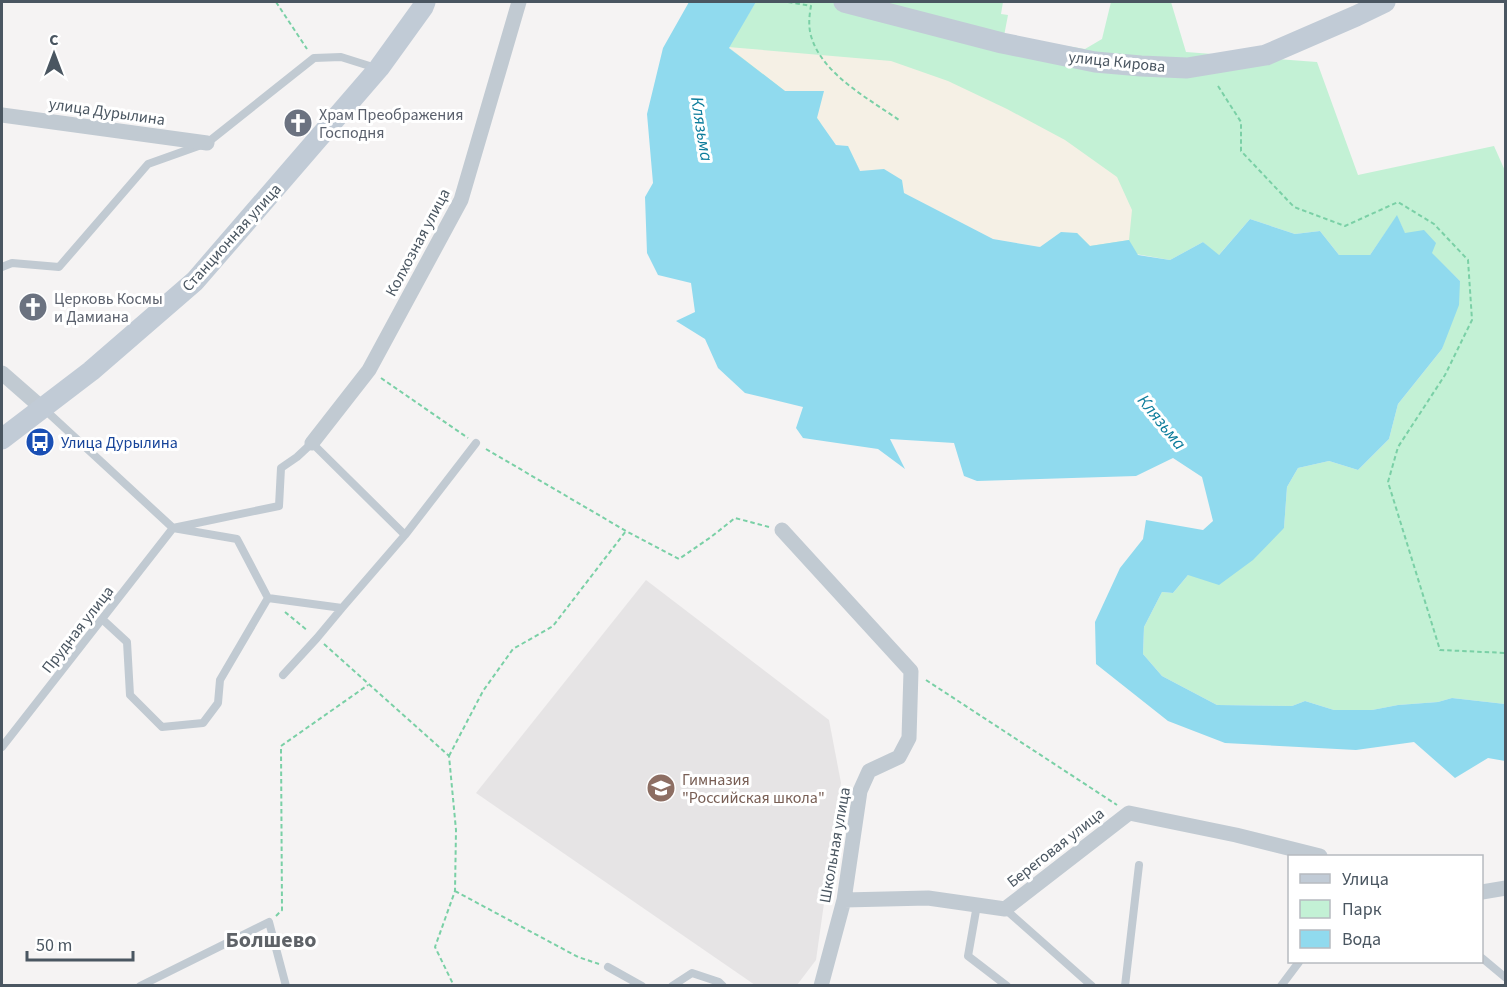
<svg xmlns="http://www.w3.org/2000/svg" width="1507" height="987" font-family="'Source Sans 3',sans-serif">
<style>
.education{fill:#e6e4e5}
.green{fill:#c3f1d5}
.sand{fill:#f5f0e5}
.water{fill:#90daee}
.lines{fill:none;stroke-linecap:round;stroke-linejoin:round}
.path{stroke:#7ad0a6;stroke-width:2;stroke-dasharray:4.5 3;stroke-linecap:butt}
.lane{stroke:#c1cad2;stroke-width:8}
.street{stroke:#c1cad2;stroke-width:15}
.secondary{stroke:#c1cbd6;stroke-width:21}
.labels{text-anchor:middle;stroke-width:6;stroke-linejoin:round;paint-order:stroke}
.street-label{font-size:16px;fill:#4a5661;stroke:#fff}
.worship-label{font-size:16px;fill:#5b616d;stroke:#fff;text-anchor:start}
.transit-label{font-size:16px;fill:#164399;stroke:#fff;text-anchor:start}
.education-label{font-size:16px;fill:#785e54;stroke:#fff;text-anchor:start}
.water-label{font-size:18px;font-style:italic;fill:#0c7c9b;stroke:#fff}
.district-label{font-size:22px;font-weight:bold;fill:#5f6368;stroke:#fff}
</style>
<rect width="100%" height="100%" fill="#f5f3f3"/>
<path class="education" d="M646,580l183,140 12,63 -25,177 -19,25h-42l-279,-192z"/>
<path class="green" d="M756,2h247l-2,12 7,1 -4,21 81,13 17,-10 9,-37h60l15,50 131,10 41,113 136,-29 12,27 -1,531 -53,-6 -14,4 -40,3 -26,5h-38l-29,-9 -13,5 -75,-1 -55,-29 -19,-22 1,-27 18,-35 11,1 15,-18 96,-47 3,-41 11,-19 31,-7 29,9 31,-31 9,-35 44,-55 18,-68 -29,-28 -26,-19 -8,-18 -27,39h-31l-19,-24 -25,3 -45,-15 -32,37 -15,-14 -33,18 -80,-14 -49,1 -137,-54 -44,-22 -12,-25 -120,-99z"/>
<path class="sand" d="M728,47l163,14 57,20 59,28 58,31 52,37 15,33 -3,30 -39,6 -13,-13 -36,14 -48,-8 -133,-68 -12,-25 -12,-1 -19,-27 -32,-27z"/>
<path class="water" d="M689,2h67l-27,46 56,43h39l-7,27 19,27 12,1 12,25 24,-2 18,11 2,13 89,46 47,8 21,-15 16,1 13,13 39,-6 9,15 32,5 33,-18 16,13 31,-36 45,15 25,-3 19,24h31l27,-40 8,18 19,-3 12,13 -4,10 28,28 -1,24 -17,44 -44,55 -9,35 -31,31 -29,-9 -31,7 -11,19 -3,41 -31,32 -34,25 -31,-10 -15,18 -11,-1 -18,35 -1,27 19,22 55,29 75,1 13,-5 29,9h38l26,-5 40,-3 14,-4 53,6v57l-17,-3 -33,20 -41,-36 -58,8 -131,-7 -57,-22 -72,-57 -1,-42 25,-54 23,-29 3,-19 57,10 10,-9 -11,-44 -29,-19 -37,18 -159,5 -13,-5 -10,-33 -64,-4 15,30 -27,-20 -75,-11 -7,-10 7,-21 -58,-14 -27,-25 -13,-29 -29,-18 19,-9 -4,-29 -33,-8 -11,-22 -2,-56 8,-14 -6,-69 16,-66z"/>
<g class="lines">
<path class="path" d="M276,2l31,47
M788,2l23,4c-2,11 -3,22 1,33 12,36 57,60 87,81
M1218,86l23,36v29l53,56 51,19 53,-24 36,22 34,36 4,60 -27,55 -47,72 -10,35 52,168 66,3
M381,378l87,60
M486,449l140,82 53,28 32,-22 24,-19 34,9
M285,612l23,19
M324,644l125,112 7,74 -1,61 -20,56 19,39
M926,680l191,125
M449,756l34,-65 30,-42 40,-23 73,-95
M455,891l123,66 21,7
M276,916l6,-6 -1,-164 87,-61"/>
<path class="lane" d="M2,267l10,-4 47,4 89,-103 59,-21 107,-85 27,-1 35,11
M43,408l130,120 106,-22 2,-38 16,-11 15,-14 93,92
M102,619l25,23 3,53 32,32 41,-4 15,-20 2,-23 48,-82 74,10 63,-73 71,-92
M283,675l34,-37 25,-30
M2,747l171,-219 64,11 31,59
M977,905l-9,51 39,30
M1005,909l87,77
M1482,958l24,20
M608,967l34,19
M140,986l129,-64 17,64
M672,986l20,-13 27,9 4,4
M1125,986l14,-121
M1281,986l18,-24"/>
<path class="street" d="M2,115l205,28
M2,373l40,35
M312,443l57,-73 92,-170 58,-198
M782,530l129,141 -2,67 -10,19 -30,14 -9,20 -16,109 -23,86
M1482,892l24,-4
M844,900l84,-2 77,11 124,-96 107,22 84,21"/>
<path class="secondary" d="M844,2l158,41 93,19 46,4 46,2 79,-13 90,-39 29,-14
M2,439l89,-68 104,-90 184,-213 44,-61 2,-5"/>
</g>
<defs>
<g id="church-disc" transform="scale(1.5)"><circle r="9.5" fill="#6b7280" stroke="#fff"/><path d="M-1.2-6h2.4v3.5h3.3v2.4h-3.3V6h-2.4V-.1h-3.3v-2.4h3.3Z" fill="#fff"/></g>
<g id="bus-disc" transform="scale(1.5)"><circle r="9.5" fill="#1a4fb4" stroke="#fff"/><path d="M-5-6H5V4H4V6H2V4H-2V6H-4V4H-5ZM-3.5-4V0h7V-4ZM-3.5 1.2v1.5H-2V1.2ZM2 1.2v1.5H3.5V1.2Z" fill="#fff"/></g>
<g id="school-disc" transform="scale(1.5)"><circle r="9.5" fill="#8d6e63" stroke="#fff"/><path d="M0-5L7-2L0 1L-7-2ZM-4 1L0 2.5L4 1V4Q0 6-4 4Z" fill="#fff"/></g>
</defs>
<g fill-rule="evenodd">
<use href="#church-disc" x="298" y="123"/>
<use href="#church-disc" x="33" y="307"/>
<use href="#bus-disc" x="40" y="442"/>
<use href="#school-disc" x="661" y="788"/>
</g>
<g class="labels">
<g class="street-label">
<text transform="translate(1117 61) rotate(6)" y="6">улица Кирова</text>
<text transform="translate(107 111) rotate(8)" y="6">улица Дурылина</text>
<text transform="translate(231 237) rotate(-48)" y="6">Станционная улица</text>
<text transform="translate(417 242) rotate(-62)" y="6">Колхозная улица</text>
<text transform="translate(77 629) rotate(-52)" y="6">Прудная улица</text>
<text transform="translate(834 845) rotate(-80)" y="6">Школьная улица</text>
<text transform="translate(1055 847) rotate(-38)" y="6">Береговая улица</text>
</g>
<g class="worship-label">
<text x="319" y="120">Храм Преображения<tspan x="319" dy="18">Господня</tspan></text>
<text x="54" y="304">Церковь Космы<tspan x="54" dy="18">и Дамиана</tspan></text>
</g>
<g class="transit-label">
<text x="61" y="448">Улица Дурылина</text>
</g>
<g class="education-label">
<text x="682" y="785">Гимназия<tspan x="682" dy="18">"Российская школа"</tspan></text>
</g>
<g class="water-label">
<text transform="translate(702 129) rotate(81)" y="6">Клязьма</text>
<text transform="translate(1162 422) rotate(51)" y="6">Клязьма</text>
</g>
<g class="district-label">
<text x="271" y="947">Болшево</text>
</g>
</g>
<rect width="1507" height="987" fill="none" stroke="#4a5661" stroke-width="6"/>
<rect x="1288" y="855" width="195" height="108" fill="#ffffff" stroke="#b7bbc0" stroke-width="1.5"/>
<rect x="1300" y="874" width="30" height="9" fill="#c1cbd6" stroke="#b7bbc0" stroke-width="1.5"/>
<text x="1342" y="885" font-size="18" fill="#4a5661">Улица</text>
<rect x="1300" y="900" width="30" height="18" fill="#c3f1d5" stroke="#b7bbc0" stroke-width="1.5"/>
<text x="1342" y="915" font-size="18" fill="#4a5661">Парк</text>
<rect x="1300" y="930" width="30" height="18" fill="#90daee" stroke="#b7bbc0" stroke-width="1.5"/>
<text x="1342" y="945" font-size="18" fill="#4a5661">Вода</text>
<g transform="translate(54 54)" stroke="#ffffff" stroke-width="4.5" paint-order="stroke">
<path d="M0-4.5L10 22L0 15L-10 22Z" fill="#4a5661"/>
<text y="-9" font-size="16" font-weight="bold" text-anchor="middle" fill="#4a5661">С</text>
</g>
<path d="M27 951v9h106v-9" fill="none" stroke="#4a5661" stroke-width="3"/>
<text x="36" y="951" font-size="18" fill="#4a5661" stroke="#ffffff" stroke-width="4.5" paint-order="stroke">50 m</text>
</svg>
